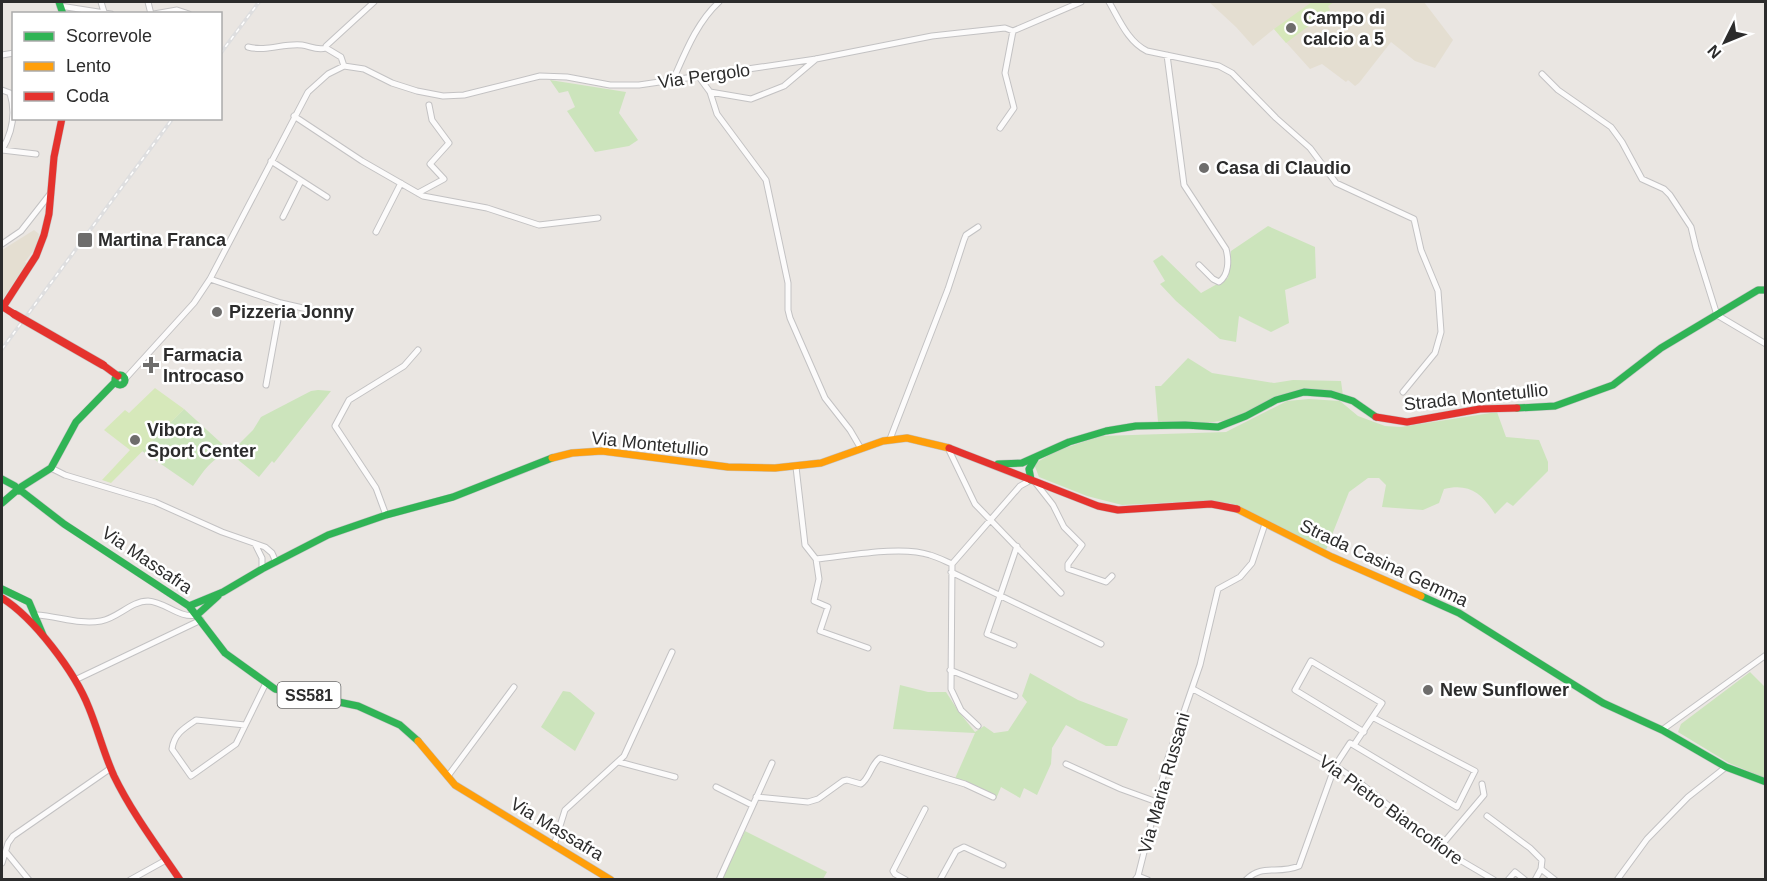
<svg xmlns="http://www.w3.org/2000/svg" width="1767" height="881" font-family="Arial,sans-serif">
<style>
.education{fill:#e4ded1}
.green{fill:#cce4bc}
.pitch{fill:#d6e8ba}
.lines{fill:none;stroke-linecap:round;stroke-linejoin:round}
.street-casing{stroke:#c3c2c3;stroke-width:7}
.fast-casing{stroke:#c3c2c3;stroke-width:8}
.slow-casing{stroke:#c3c2c3;stroke-width:8}
.jam-casing{stroke:#c3c2c3;stroke-width:8}
.street{stroke:#fcfbfb;stroke-width:5}
.fast{stroke:#30b455;stroke-width:7}
.slow{stroke:#ff9f0a;stroke-width:7}
.jam{stroke:#e5322d;stroke-width:7}
.rail-casing{stroke:#dededf;stroke-width:4}
.rail{stroke:#fff;stroke-width:1.5;stroke-dasharray:4.5;stroke-linecap:butt}
.jam-bridge-casing{stroke:#c6c4c2;stroke-width:9;stroke-linecap:butt}
.jam-bridge{stroke:#e5322d;stroke-width:8}
.poi-dot{fill:#6e6d6c;stroke:#fff;stroke-width:2}
.labels{text-anchor:middle;stroke-width:5;stroke-linejoin:round;paint-order:stroke}
.shield{fill:#fff;stroke:#6b6b6b;stroke-width:1.5}
.shield-label{font-size:16px;font-weight:bold;fill:#2c2c2c}
.poi-label{font-size:18px;font-weight:bold;fill:#2c2c2c;stroke:#fff;text-anchor:start}
.street-label{font-size:18px;fill:#2c2c2c;stroke:#fff}
</style>
<rect width="100%" height="100%" fill="#eae6e2"/>
<path class="education" d="M1209,2h215l29,38 -18,28 -20,-7 -24,-19 -32,41 -4,3 -7,-6 -2,2 -24,-18 -12,5 -36,-40 -21,17 -17,-19z
M34,230l5,4 -3,13 -11,15 2,1 -25,37v-50z"/>
<path class="green" d="M550,80l76,12 -7,21 19,27 -9,6 -34,6 -28,-41 8,-4 -7,-16 -9,2z
M1268,226l47,21 1,31 -31,12 4,33 -18,9 -32,-16 -3,26 -16,-3 -44,-38 -16,-17 5,-3 -12,-20 9,-6 39,38 27,-15 3,-27z
M1188,358l24,15 62,10 19,-3 48,1 2,15 -48,-3 -59,26 -30,4 -48,-1 -3,-36h6z
M318,390l13,1 -57,72 -2,-2 -13,16 -28,-23c-18,0 -29,20 -38,32l-51,-35 42,-42 47,43 22,-22 8,-13 50,-26z
M1309,399l31,2 18,15 27,10 16,1 96,-15 9,25 33,3 9,22v9l-35,35 -6,-4 -12,12c-13,-20 -25,-31 -51,-25l-5,14 -16,7 -41,-3 4,-22 -7,-7h-11l-19,14 -23,58 -96,-47 -32,-2 -76,4 -35,-9 -48,-19 -5,-13 22,-13 45,-15 125,-4 61,-31z
M1750,672l15,15v91l-36,-15 -51,-31 3,-8z
M1030,673l48,27 50,19 -11,27h-11l-40,-21 -14,23 -1,16 -14,31 -13,-7 -4,10 -19,-11 -5,12 -42,-18 21,-48 -82,-4 7,-44 28,7h18l13,20 16,20 9,-6 10,7 14,-2 19,-29 -5,-6z
M563,691l7,1 25,21 -20,38 -34,-24z
M745,831l82,41 -4,7 -102,1z"/>
<path class="pitch" d="M1312,2h22l-6,4 2,4 -44,33 -12,-14z
M155,388l29,21 -73,74 -9,-3 28,-30 -26,-20 21,-20 4,3z"/>
<g class="lines">
<g class="street-casing">
<path id="street" d="M101,2l3,10
M148,2l3,12
M1109,2c10,17 19,40 38,49l72,15 13,7 44,45 34,30 26,35 78,36 7,31 17,41 3,41 -6,21 -32,39
M60,6l51,8
M154,14l23,-4 12,4
M248,47c19,5 35,-4 54,-2 8,1 15,6 24,3
M2,55l12,-2
M1167,55l17,130 42,64c3,11 3,26 -7,33l-6,-3 -14,-14
M344,66l-3,-9 -15,-9v-2l48,-44
M1542,74l16,16 53,37 11,15 20,37 22,10 6,6 21,32 5,21 21,67 49,29
M699,77l11,15 7,22 49,66 22,103v27l2,8 35,80 25,32 10,17
M673,80c12,-27 24,-58 46,-78
M2,90l8,3c6,20 2,40 -8,57
M710,92l41,7 33,-13 32,-27
M294,116l68,45 61,35 64,12 52,17 59,-7
M1000,128l14,-20 -9,-35 8,-42
M2,150l34,4
M271,161l56,36
M418,193l26,-14 -14,-15 19,-21 -17,-23 -3,-15
M283,217l18,-36
M376,232l25,-49
M2,244l19,-13 29,-37
M210,279l71,24 48,11
M125,379l69,-76 16,-24 98,-187 20,-18 16,-8 20,3 28,14 25,8 26,5 21,-1 76,-19 27,1 43,8h29l177,-26 116,-23 73,-8 8,3 68,-29
M266,385l15,-82
M890,439l58,-150 16,-49 2,-5 12,-8
M948,448l27,56 86,89
M796,467l9,78 11,14 3,20 -5,22 14,6 -8,24 48,17
M51,468l14,7 90,27 67,30 43,15 7,6 4,9
M1035,482l18,23 11,22 18,18 -14,19v5l38,13 6,-6
M386,515l-10,-27 -41,-62 14,-26 55,-34 14,-16
M255,544l7,14v11
M816,559c31,-3 86,-14 114,-4 7,2 15,6 22,9
M951,572l150,72
M36,615c22,1 43,10 65,6 17,-3 30,-20 47,-20 18,1 31,18 49,14
M1014,645l-27,-11 30,-88
M950,670l65,26
M75,680l126,-60
M1193,689l142,77 20,13 93,74 46,27
M245,725l-49,-5c-12,8 -22,14 -24,29l19,27 45,-32 30,-61
M978,726l-17,-16 -10,-21 1,-125 68,-78 11,-6
M1662,730l104,-75
M1354,745l28,-42 -71,-42 -16,29 69,42
M619,762l56,15
M1066,764l55,25 36,13
M448,776l66,-89
M716,787l36,18
M756,797l52,5 10,-3 25,-18 4,-1 14,4c9,-6 10,-20 19,-26l85,26 28,13
M1487,816l43,32 12,12 -1,9 14,11
M554,845l11,-35 59,-54 48,-104
M1440,847l44,-52 -2,-11
M6,852l23,28
M2,863l6,-20 5,-7 98,-68
M1138,876l10,4
M130,880l36,-20
M719,880l53,-117
M906,880l-11,-6 -2,-3 32,-62
M940,880l16,-29 8,-4 39,18
M1135,880l3,-4 29,-115 33,-96 18,-76 22,-12 12,-14 13,-39
M1246,880c16,-17 32,-5 53,-14l36,-100 15,-23 107,64 18,-36 -101,-53
M1508,880l7,-8 10,8
M1535,880l6,-11
M1617,880l30,-41 41,-42 38,-30"/>
</g>
<g class="fast-casing">
<path id="fast" d="M59,2l4,12
M115 380a5 5 0 1 1 10 0a5 5 0 1 1-10 0Z
M1517,408l38,-2 58,-21 48,-37 97,-58h8
M998,464l24,-1 47,-21 37,-11 30,-5 49,-1 33,2 28,-11 30,-16 28,-8 27,2 22,7 23,16
M2,479l13,7
M1031,480l-2,-11 6,-10
M20,490l44,34 125,82 36,47 50,36 83,17 42,19 18,16
M2,503l14,-12h4l1,-4 30,-19 25,-46 39,-40
M2,589l27,13 14,33
M1421,596l38,17 144,90 59,27 64,37 40,15
M189,606l34,-14 39,-23 66,-34 58,-20 67,-18 99,-39
M197,615l21,-19"/>
</g>
<g class="slow-casing">
<path id="slow" d="M552,458l20,-5 30,-2 126,16 47,1 46,-5 62,-22 24,-3 42,10
M1237,509l95,48 89,39
M418,741l37,44 156,95"/>
</g>
<g class="jam-casing">
<path id="jam" d="M14,314l-11,-7 33,-51 8,-21 5,-21 5,-57 8,-39
M103,365l15,11
M1376,417l31,5 73,-13 37,-1
M949,448l149,58 20,4 93,-6 26,5
M2,598c32,20 73,74 87,110 9,22 15,46 25,68 18,37 43,70 66,104"/>
</g>
<use href="#street" class="street"/>
<use href="#fast" class="fast"/>
<use href="#slow" class="slow"/>
<use href="#jam" class="jam"/>
<g class="rail-casing">
<path id="rail" d="M220,54l39,-52
M2,349l171,-231"/>
</g>
<use href="#rail" class="rail"/>
<g class="jam-bridge-casing">
<path id="jam-bridge" d="M14,314l89,51"/>
</g>
<use href="#jam-bridge" class="jam-bridge"/>
</g>
<g class="poi-dot">
<circle cx="1291" cy="28" r="6"/>
<circle cx="1204" cy="168" r="6"/>
<rect x="77" y="232" width="16" height="16" rx="3"/>
<circle cx="217" cy="312" r="6"/>
<path d="M148 356h6v6h6v6h-6v6h-6v-6h-6v-6h6z"/>
<circle cx="135" cy="440" r="6"/>
<circle cx="1428" cy="690" r="6"/>
</g>
<g class="labels">
<rect class="shield" x="277.5" y="682" width="63" height="26" rx="4.5"/>
<g class="shield-label">
<text x="309" y="701">SS581</text>
</g>
<g class="poi-label">
<text x="1303" y="24">Campo di<tspan x="1303" dy="21">calcio a 5</tspan></text>
<text x="1216" y="174">Casa di Claudio</text>
<text x="98" y="246">Martina Franca</text>
<text x="229" y="318">Pizzeria Jonny</text>
<text x="163" y="361">Farmacia<tspan x="163" dy="21">Introcaso</tspan></text>
<text x="147" y="436">Vibora<tspan x="147" dy="21">Sport Center</tspan></text>
<text x="1440" y="696">New Sunflower</text>
</g>
<g class="street-label">
<text transform="translate(704 76) rotate(-8)" y="6">Via Pergolo</text>
<text transform="translate(1476 397) rotate(-6)" y="6">Strada Montetullio</text>
<text transform="translate(650 444) rotate(6)" y="6">Via Montetullio</text>
<text transform="translate(147 560) rotate(34)" y="6">Via Massafra</text>
<text transform="translate(1384 563) rotate(25)" y="6">Strada Casina Gemma</text>
<text transform="translate(1164 783) rotate(-74)" y="6">Via Maria Russani</text>
<text transform="translate(1391 810) rotate(36)" y="6">Via Pietro Biancofiore</text>
<text transform="translate(557 829) rotate(31)" y="6">Via Massafra</text>
</g>
</g>
<rect width="1767" height="881" fill="none" stroke="#2c2c2c" stroke-width="6"/>
<rect x="12" y="12" width="210" height="108" fill="#ffffff" stroke="#ababab" stroke-width="1.5"/>
<rect x="24" y="32" width="30" height="9" fill="#30b455" stroke="#ababab" stroke-width="1.5"/>
<text x="66" y="42" font-size="18" fill="#2c2c2c">Scorrevole</text>
<rect x="24" y="62" width="30" height="9" fill="#ff9f0a" stroke="#ababab" stroke-width="1.5"/>
<text x="66" y="72" font-size="18" fill="#2c2c2c">Lento</text>
<rect x="24" y="92" width="30" height="9" fill="#e5322d" stroke="#ababab" stroke-width="1.5"/>
<text x="66" y="102" font-size="18" fill="#2c2c2c">Coda</text>
<g transform="translate(1725 42) rotate(227)" stroke="#ffffff" stroke-width="4.5" paint-order="stroke">
<path d="M0-4.5L10 22L0 15L-10 22Z" fill="#2c2c2c"/>
<text y="-9" font-size="16" font-weight="bold" text-anchor="middle" fill="#2c2c2c">N</text>
</g>
</svg>
